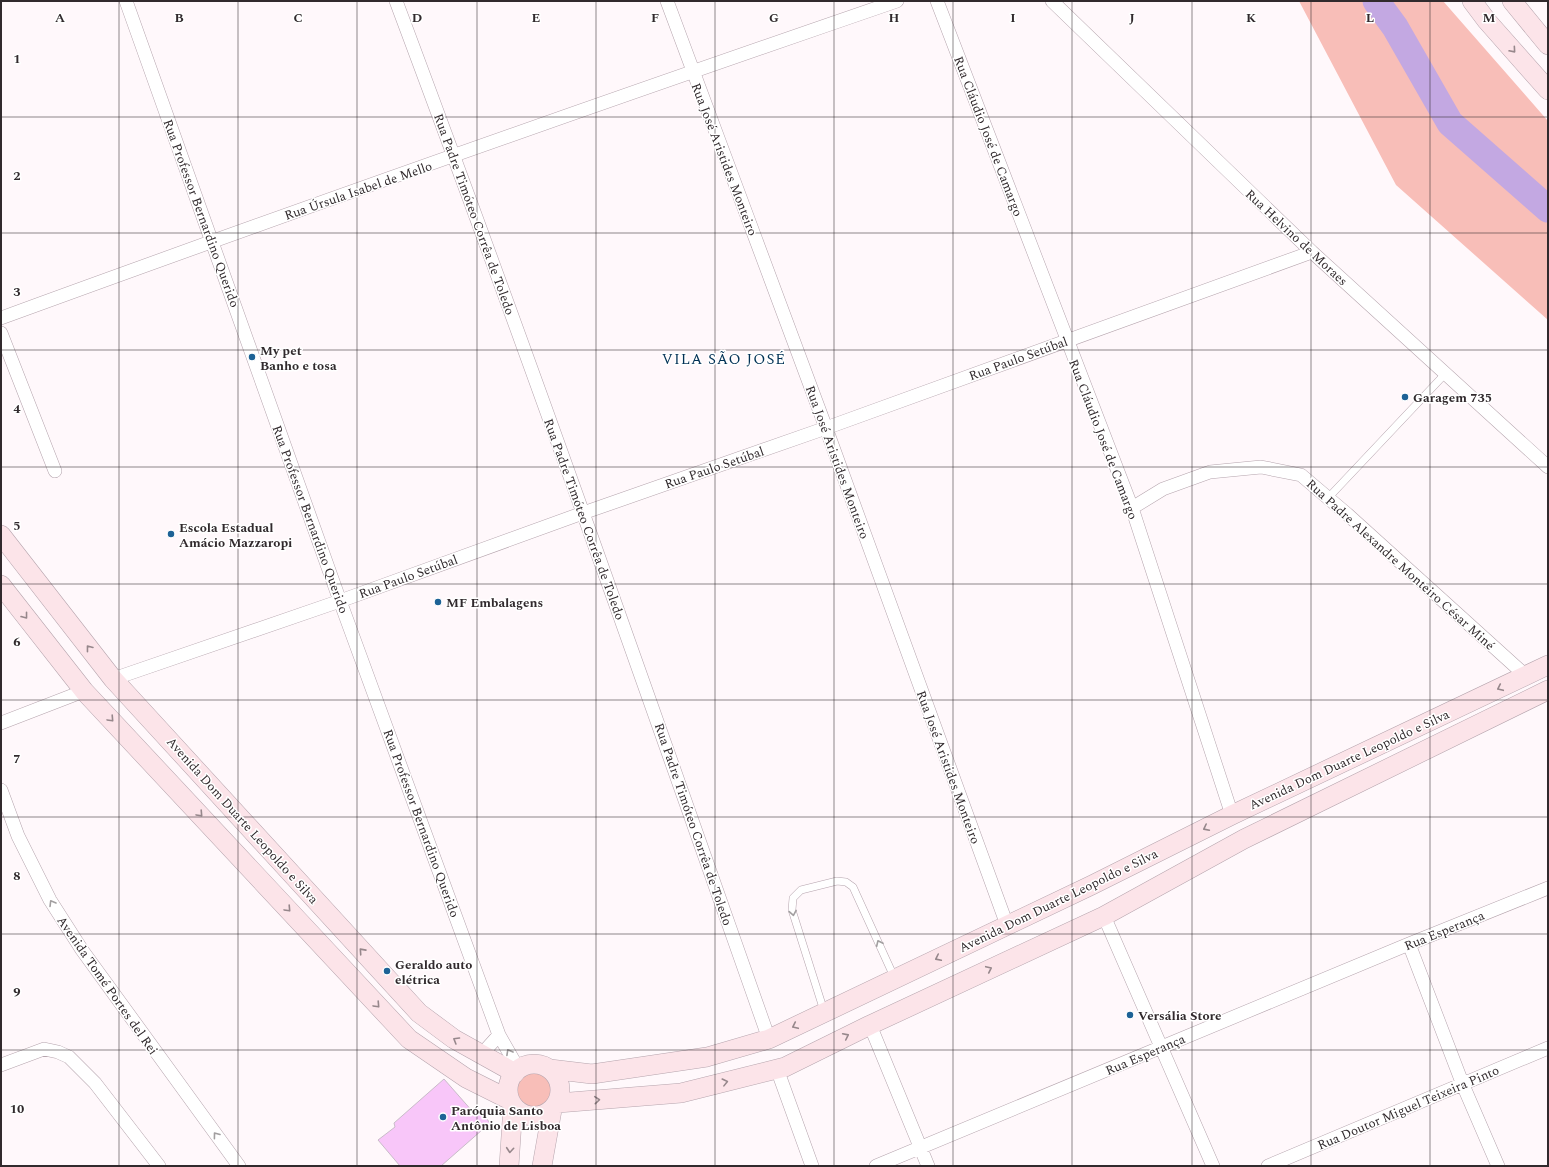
<svg xmlns="http://www.w3.org/2000/svg" width="1549" height="1167" font-family="Spectral,serif">
<style>
.green{fill:#f8beb8}
.lines{fill:none;stroke-linecap:round;stroke-linejoin:round}
.river{stroke:#c3a8e2;stroke-width:27}
.building{fill:#f8c6f9;stroke:#c9bcc9}
.lane-casing{stroke:#b5a4ad;stroke-width:8}
.street-casing{stroke:#b5a4ad;stroke-width:14}
.secondary-casing{stroke:#b5a4ad;stroke-width:20}
.lane{stroke:#fff;stroke-width:7}
.street{stroke:#fff;stroke-width:13}
.secondary{stroke:#fce4e9;stroke-width:19}
.oneway{stroke:#96878b}
.oneway2{stroke:#a29fa0}
.grid{fill:none;stroke:#312a2d;stroke-width:1;stroke-opacity:0.55}
.poi-dot{fill:#1d6296;stroke:#fff;stroke-width:1.5}
.labels{text-anchor:middle;stroke-width:3;stroke-linejoin:round;paint-order:stroke}
.street-label{font-size:13px;fill:#312a2d;stroke:#fff}
.poi-label{font-size:13px;font-weight:bold;fill:#312a2d;stroke:#fff;text-anchor:start}
.quarter-label{font-size:15px;letter-spacing:1px;fill:#003155;stroke:#fff}
.grid-label{font-size:13px;text-anchor:middle;font-weight:bold;fill:#312a2d;stroke:#fff;stroke-width:3;stroke-linejoin:round;paint-order:stroke}
</style>
<rect width="100%" height="100%" fill="#fff8fb"/>
<path class="green" d="M1299,1h144l105,120v199l-152,-135z
M515 1092a19 19 0 1 1 38 0a19 19 0 1 1-38 0Z"/>
<g class="lines">
<path class="river" d="M1376,1l19,26 55,96 98,86"/>
</g>
<path class="building" d="M444,1079l29,33 6,-3 11,14 -49,43h-41l-22,-26 17,-13 -1,-4z"/>
<g class="lines">
<g class="lane-casing">
<path id="lane" d="M1328,498l117,-124
M824,1011l-32,-101 1,-12 8,-8 36,-9 9,1 7,5 42,92"/>
</g>
<g class="street-casing">
<path id="street" d="M126,1l214,600 159,434 20,35
M396,1c129,344 251,691 373,1038
M667,1l159,427 181,497
M937,1l195,507 100,307
M1052,1l260,251 236,215
M1,318c298,-109 597,-214 896,-317
M1,333l54,138
M1132,508l31,-19 47,-17 51,-5 40,8 46,39 179,162
M113,679l227,-78 243,-88 243,-85 486,-176
M1,723l83,-32
M1,790l17,46 32,64 32,50 157,216
M1104,916l109,250
M1409,944l54,141 35,81
M870,1025l58,141
M481,1055l18,-20
M1,1065l43,-16 14,3 11,5 26,26 64,83
M777,1069l35,97
M876,1166l533,-222 139,-56
M1268,1166l280,-118"/>
</g>
<g class="secondary-casing">
<path id="secondary" d="M1472,1l15,20 61,69
M1512,1l36,44
M1,535l112,144 306,334 35,26 61,34
M1,585l83,106 325,348 57,39 44,22
M508 1090a26 26 0 1 1 52 0a26 26 0 1 1-52 0Z
M550,1069l42,5 115,-17 62,-18 323,-154 140,-70 316,-150
M558,1103l123,-10 104,-26 85,-42 234,-109 140,-77 304,-149
M509,1166l4,-60
M542,1166l10,-56"/>
</g>
<use href="#lane" class="lane"/>
<use href="#street" class="street"/>
<use href="#secondary" class="secondary"/>
</g>
<defs><path id="oneway-chevron" d="M-2-3.5L2.5 0L-2 3.5" fill="none" stroke-width="1.6" stroke-linecap="round" stroke-linejoin="round"/></defs>
<g class="oneway">
<use href="#oneway-chevron" transform="translate(1513 50) rotate(49)"/>
<use href="#oneway-chevron" transform="translate(25 616) rotate(52)"/>
<use href="#oneway-chevron" transform="translate(89 648) rotate(-128)"/>
<use href="#oneway-chevron" transform="translate(1500 688) rotate(155)"/>
<use href="#oneway-chevron" transform="translate(111 719) rotate(47)"/>
<use href="#oneway-chevron" transform="translate(200 814) rotate(47)"/>
<use href="#oneway-chevron" transform="translate(1206 828) rotate(153)"/>
<use href="#oneway-chevron" transform="translate(288 909) rotate(47)"/>
<use href="#oneway-chevron" transform="translate(362 951) rotate(-132)"/>
<use href="#oneway-chevron" transform="translate(938 958) rotate(154)"/>
<use href="#oneway-chevron" transform="translate(989 969) rotate(-25)"/>
<use href="#oneway-chevron" transform="translate(377 1005) rotate(47)"/>
<use href="#oneway-chevron" transform="translate(795 1026) rotate(155)"/>
<use href="#oneway-chevron" transform="translate(846 1036) rotate(-26)"/>
<use href="#oneway-chevron" transform="translate(456 1040) rotate(-149)"/>
<use href="#oneway-chevron" transform="translate(725 1082) rotate(-14)"/>
<use href="#oneway-chevron" transform="translate(597 1100) rotate(-5)"/>
<use href="#oneway-chevron" transform="translate(510 1150) rotate(95)"/>
</g>
<g class="oneway2">
<use href="#oneway-chevron" transform="translate(52 903) rotate(-121)"/>
<use href="#oneway-chevron" transform="translate(793 913) rotate(80)"/>
<use href="#oneway-chevron" transform="translate(879 943) rotate(-115)"/>
<use href="#oneway-chevron" transform="translate(509 1052) rotate(-119)"/>
<use href="#oneway-chevron" transform="translate(216 1135) rotate(-127)"/>
</g>
<path class="grid" d="M119,1v1165M238,1v1165M357,1v1165M477,1v1165M596,1v1165M715,1v1165M834,1v1165M953,1v1165M1072,1v1165M1192,1v1165M1311,1v1165M1430,1v1165M1,117h1547M1,233h1547M1,350h1547M1,467h1547M1,584h1547M1,700h1547M1,817h1547M1,934h1547M1,1050h1547"/>
<g class="poi-dot">
<circle cx="252" cy="357" r="4"/>
<circle cx="1405" cy="397" r="4"/>
<circle cx="171" cy="534" r="4"/>
<circle cx="438" cy="602" r="4"/>
<circle cx="387" cy="971" r="4"/>
<circle cx="1130" cy="1015" r="4"/>
<circle cx="443" cy="1117" r="4"/>
</g>
<g class="labels">
<g class="street-label">
<text transform="translate(989 136) rotate(69)" y="5">Rua Cláudio José de Camargo</text>
<text transform="translate(725 159) rotate(69)" y="5">Rua José Aristides Monteiro</text>
<text transform="translate(358 190) rotate(-19)" y="5">Rua Úrsula Isabel de Mello</text>
<text transform="translate(202 213) rotate(70)" y="5">Rua Professor Bernardino Querido</text>
<text transform="translate(475 214) rotate(70)" y="5">Rua Padre Timóteo Corrêa de Toledo</text>
<text transform="translate(1297 237) rotate(43)" y="5">Rua Helvino de Moraes</text>
<text transform="translate(1018 358) rotate(-20)" y="5">Rua Paulo Setúbal</text>
<text transform="translate(1104 439) rotate(69)" y="5">Rua Cláudio José de Camargo</text>
<text transform="translate(838 462) rotate(70)" y="5">Rua José Aristides Monteiro</text>
<text transform="translate(714 467) rotate(-19)" y="5">Rua Paulo Setúbal</text>
<text transform="translate(311 519) rotate(70)" y="5">Rua Professor Bernardino Querido</text>
<text transform="translate(585 519) rotate(70)" y="5">Rua Padre Timóteo Corrêa de Toledo</text>
<text transform="translate(1401 564) rotate(42)" y="5">Rua Padre Alexandre Monteiro César Miné</text>
<text transform="translate(408 576) rotate(-20)" y="5">Rua Paulo Setúbal</text>
<text transform="translate(1349 759) rotate(-25)" y="5">Avenida Dom Duarte Leopoldo e Silva</text>
<text transform="translate(949 767) rotate(70)" y="5">Rua José Aristides Monteiro</text>
<text transform="translate(243 820) rotate(48)" y="5">Avenida Dom Duarte Leopoldo e Silva</text>
<text transform="translate(422 823) rotate(70)" y="5">Rua Professor Bernardino Querido</text>
<text transform="translate(694 824) rotate(71)" y="5">Rua Padre Timóteo Corrêa de Toledo</text>
<text transform="translate(1058 900) rotate(-26)" y="5">Avenida Dom Duarte Leopoldo e Silva</text>
<text transform="translate(1444 930) rotate(-22)" y="5">Rua Esperança</text>
<text transform="translate(108 985) rotate(55)" y="5">Avenida Tomé Portes del Rei</text>
<text transform="translate(1145 1054) rotate(-23)" y="5">Rua Esperança</text>
<text transform="translate(1408 1107) rotate(-23)" y="5">Rua Doutor Miguel Teixeira Pinto</text>
</g>
<g class="poi-label">
<text x="260" y="355">My pet<tspan x="260" dy="15">Banho e tosa</tspan></text>
<text x="1413" y="402">Garagem 735</text>
<text x="179" y="532">Escola Estadual<tspan x="179" dy="15">Amácio Mazzaropi</tspan></text>
<text x="446" y="607">MF Embalagens</text>
<text x="395" y="969">Geraldo auto<tspan x="395" dy="15">elétrica</tspan></text>
<text x="1138" y="1020">Versália Store</text>
<text x="451" y="1115">Paróquia Santo<tspan x="451" dy="15">Antônio de Lisboa</tspan></text>
</g>
<g class="quarter-label">
<text x="724" y="364">VILA SÃO JOSÉ</text>
</g>
</g>
<g class="grid-label">
<text x="60" y="22">A</text>
<text x="179" y="22">B</text>
<text x="298" y="22">C</text>
<text x="417" y="22">D</text>
<text x="536" y="22">E</text>
<text x="655" y="22">F</text>
<text x="774" y="22">G</text>
<text x="894" y="22">H</text>
<text x="1013" y="22">I</text>
<text x="1132" y="22">J</text>
<text x="1251" y="22">K</text>
<text x="1370" y="22">L</text>
<text x="1489" y="22">M</text>
<text x="17" y="63">1</text>
<text x="17" y="180">2</text>
<text x="17" y="296">3</text>
<text x="17" y="413">4</text>
<text x="17" y="530">5</text>
<text x="17" y="646">6</text>
<text x="17" y="763">7</text>
<text x="17" y="880">8</text>
<text x="17" y="996">9</text>
<text x="17" y="1113">10</text>
</g>
<rect width="1549" height="1167" fill="none" stroke="#312a2d" stroke-width="4"/>
</svg>
